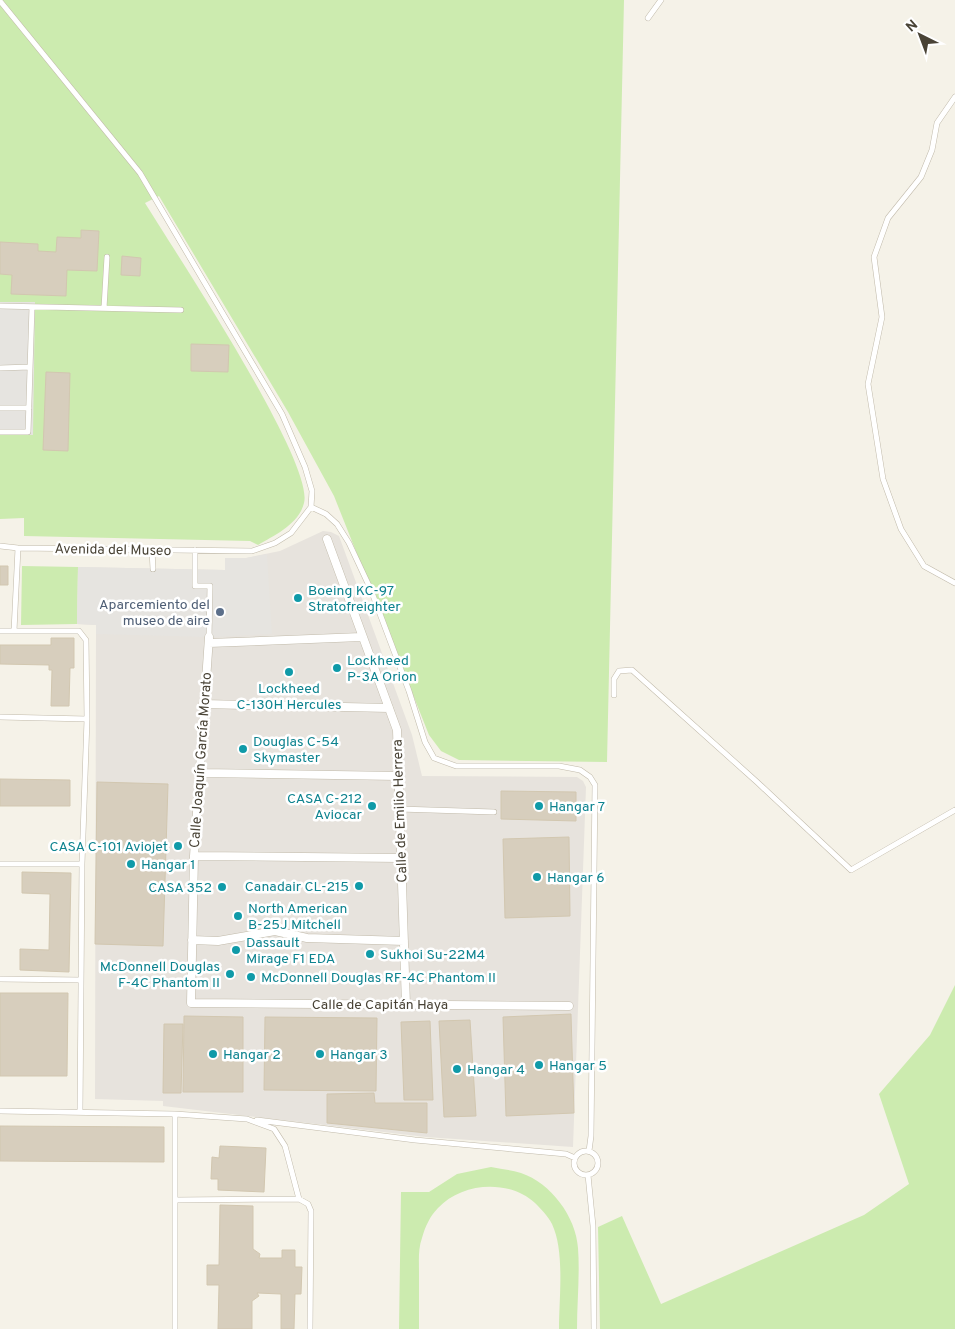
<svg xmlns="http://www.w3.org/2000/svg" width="955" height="1329" font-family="Overpass,sans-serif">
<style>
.industrial{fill:#e7e3dd}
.green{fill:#ccebaf}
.parking{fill:#e6e4e0}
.building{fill:#d7cebd;stroke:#d2c7b0}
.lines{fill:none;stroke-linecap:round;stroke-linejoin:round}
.service-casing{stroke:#c1baaa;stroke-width:6}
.pedestrian-casing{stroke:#c1baaa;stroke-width:9}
.service{stroke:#fff;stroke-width:5}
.pedestrian{stroke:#fff;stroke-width:8}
.culture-dot{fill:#0f9aa8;stroke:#fff;stroke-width:2}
.service-dot{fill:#5c6f8a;stroke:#fff;stroke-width:2}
.labels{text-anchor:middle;stroke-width:5;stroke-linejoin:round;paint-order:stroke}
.street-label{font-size:14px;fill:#494336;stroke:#fff}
.culture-label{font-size:14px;fill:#0d838f;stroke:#fff;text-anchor:start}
.service-label{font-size:14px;fill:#4e5e75;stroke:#fff;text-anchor:end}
</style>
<rect width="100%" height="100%" fill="#f5f2e8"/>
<path class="industrial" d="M323,531l8,1 8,4 73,199 10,41 155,1 6,4 3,6 -13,360 -147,-10 -263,-31v-5l-68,-2 1,-474 -19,-1 1,-57 147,3v-12h21l34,-7z"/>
<path class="green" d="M0,0h624l-17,762 -148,-2 -18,-9 -12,-16 -95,-239 -46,-84 -129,-216 -14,7c28,46 170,259 159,300 -5,21 -29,32 -46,42l-8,-4 -226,-5v-18l-24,1z
M22,566l56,1 -1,57 -56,1z
M955,985v344h-355l-2,-102 24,-11 39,88 203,-89 45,-31 -30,-90 51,-59z
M491,1167c10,2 20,3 30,6 30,10 55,44 57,75 2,27 -1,54 -1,81h-18c0,-32 6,-77 -7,-105 -4,-8 -11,-15 -17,-21 -26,-24 -73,-21 -97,5 -8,8 -13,19 -16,30 -4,11 -3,23 -3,34 0,19 0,38 0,57h-20l2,-137h28l28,-18z"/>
<path class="parking" d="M0,302h35l-2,133 -33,-1z
M267,554l5,80 -63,3 -113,-3v-9l-19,-1 1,-57 147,3v-12h21z"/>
<path class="building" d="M81,230l18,1 -2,40 -30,-1 -1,26 -55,-2 1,-19 -12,-1v-32l38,2v7l18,1 1,-15 24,1z
M122,256l19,2 -1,18 -19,-1z
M191,344l38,1 -1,27 -37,-1z
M46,372l24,1 -2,78 -25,-1z
M0,566h8v19h-8z
M51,638h23v30h-4l-1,38h-18l1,-36h-3v-5l-49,-1v-19h51z
M0,779l70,1v26h-70z
M97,782l71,2 -5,162 -68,-2z
M501,791l75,1v29l-75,-2z
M569,837l1,79 -65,2 -2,-79z
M22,872l49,1 -2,99 -49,-2v-21l29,1 1,-56 -28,-1z
M0,993h68l-1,83h-67z
M571,1014l3,99 -68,3 -3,-99z
M184,1016l59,1v75h-60z
M265,1017l112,1 -1,73 -112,-1z
M470,1020l6,96 -32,1 -5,-96z
M430,1021l3,79h-29l-3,-78z
M164,1024h19l-2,69h-18z
M374,1093l1,10h52v30l-100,-10v-29z
M0,1126l164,1v35l-164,-1z
M220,1146l46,2 -2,44 -46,-2v-11h-7l1,-22 7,1z
M220,1205l33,1v43l7,5 -1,4h23v-8h13v17h7l-1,27h-6l-1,35h-13v-35l-24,-1 2,3 -7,5v28h-34l1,-44h-12v-20h12z"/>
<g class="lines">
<g class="service-casing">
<path id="service" d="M0,1l140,172 142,241 23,53 7,24 -1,16 -20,26 -16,10 -23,8 -234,-3 -18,-2
M648,18l13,-18
M955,97l-18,26 -5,27 -11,27 -33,41 -14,39 8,60 -14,67 15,95 18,50 23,37 31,17
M0,306l181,4
M104,308l3,-51
M0,368l30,-1
M0,408h29
M0,432h28l4,-125
M311,507l15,7 11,10 12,19 22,47 38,101 16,51 9,16 22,8h103l21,4 10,7 5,8 -4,351 -2,15
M152,550l1,19
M195,550v36h15l-1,51
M0,631h79l7,9 1,79 -5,145 -2,248
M14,631l4,-83
M614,695v-16l5,-8 13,-1 125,112 94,88 104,-60
M0,717l87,2
M399,809l95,3
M0,864h82
M0,979l81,1
M0,1111l175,3 72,5 27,10 11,17 14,53
M175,1114v215
M257,1120l158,20 151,14 9,4
M574 1163a12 12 0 1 1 24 0a12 12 0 1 1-24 0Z
M588,1175l5,51 1,103
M175,1200l124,-1 9,5 3,7 -1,118"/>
</g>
<g class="pedestrian-casing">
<path id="pedestrian" d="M327,539l70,191 9,275
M209,637l-15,219 -3,147 378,3
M209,643l152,-6
M203,704l186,4
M199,773l199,3
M194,856l207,2
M192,940l26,1 57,-10 32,7 97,3"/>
</g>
<use href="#service" class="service"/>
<use href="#pedestrian" class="pedestrian"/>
</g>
<g class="culture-dot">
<circle cx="298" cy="598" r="5"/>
<circle cx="337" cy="668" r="5"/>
<circle cx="289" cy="672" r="5"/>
<circle cx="243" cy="749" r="5"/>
<circle cx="372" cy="806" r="5"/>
<circle cx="539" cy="806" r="5"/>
<circle cx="178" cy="846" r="5"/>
<circle cx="131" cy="864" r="5"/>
<circle cx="537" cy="877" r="5"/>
<circle cx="359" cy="886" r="5"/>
<circle cx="222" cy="887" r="5"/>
<circle cx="238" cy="916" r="5"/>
<circle cx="236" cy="950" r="5"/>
<circle cx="370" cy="954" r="5"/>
<circle cx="230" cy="974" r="5"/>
<circle cx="251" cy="977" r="5"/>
<circle cx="213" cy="1054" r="5"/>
<circle cx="320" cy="1054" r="5"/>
<circle cx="539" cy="1065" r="5"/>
<circle cx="457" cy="1069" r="5"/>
</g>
<circle class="service-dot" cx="220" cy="612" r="5"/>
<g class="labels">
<g class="street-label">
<text transform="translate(113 549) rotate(1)" y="5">Avenida del Museo</text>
<text transform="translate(200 760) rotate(-86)" y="5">Calle Joaquín García Morato</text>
<text transform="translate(399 811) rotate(-92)" y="5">Calle de Emilio Herrera</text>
<text x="380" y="1009">Calle de Capitán Haya</text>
</g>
<g class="culture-label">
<text x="308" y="595">Boeing KC-97<tspan x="308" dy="16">Stratofreighter</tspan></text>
<text x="347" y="665">Lockheed<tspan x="347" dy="16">P-3A Orion</tspan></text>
<text x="289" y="693" text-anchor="middle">Lockheed<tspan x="289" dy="16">C-130H Hercules</tspan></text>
<text x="253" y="746">Douglas C-54<tspan x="253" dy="16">Skymaster</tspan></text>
<text x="362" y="803" text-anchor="end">CASA C-212<tspan x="362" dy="16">Aviocar</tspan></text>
<text x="549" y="811">Hangar 7</text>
<text x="168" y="851" text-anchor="end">CASA C-101 Aviojet</text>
<text x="141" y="869">Hangar 1</text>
<text x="547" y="882">Hangar 6</text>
<text x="349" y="891" text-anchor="end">Canadair CL-215</text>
<text x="212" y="892" text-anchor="end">CASA 352</text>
<text x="248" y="913">North American<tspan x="248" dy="16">B-25J Mitchell</tspan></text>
<text x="246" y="947">Dassault<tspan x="246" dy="16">Mirage F1 EDA</tspan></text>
<text x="380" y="959">Sukhoi Su-22M4</text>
<text x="220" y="971" text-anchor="end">McDonnell Douglas<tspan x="220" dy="16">F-4C Phantom II</tspan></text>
<text x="261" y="982">McDonnell Douglas RF-4C Phantom II</text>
<text x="223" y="1059">Hangar 2</text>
<text x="330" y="1059">Hangar 3</text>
<text x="549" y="1070">Hangar 5</text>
<text x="467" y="1074">Hangar 4</text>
</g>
<g class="service-label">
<text x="210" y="609">Aparcemiento del<tspan x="210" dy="16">museo de aire</tspan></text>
</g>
</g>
<g transform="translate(920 35) rotate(318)" stroke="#ffffff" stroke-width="4" paint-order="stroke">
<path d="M0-4L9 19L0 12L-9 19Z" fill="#494336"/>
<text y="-8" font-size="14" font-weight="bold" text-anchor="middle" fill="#494336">N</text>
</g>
</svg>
